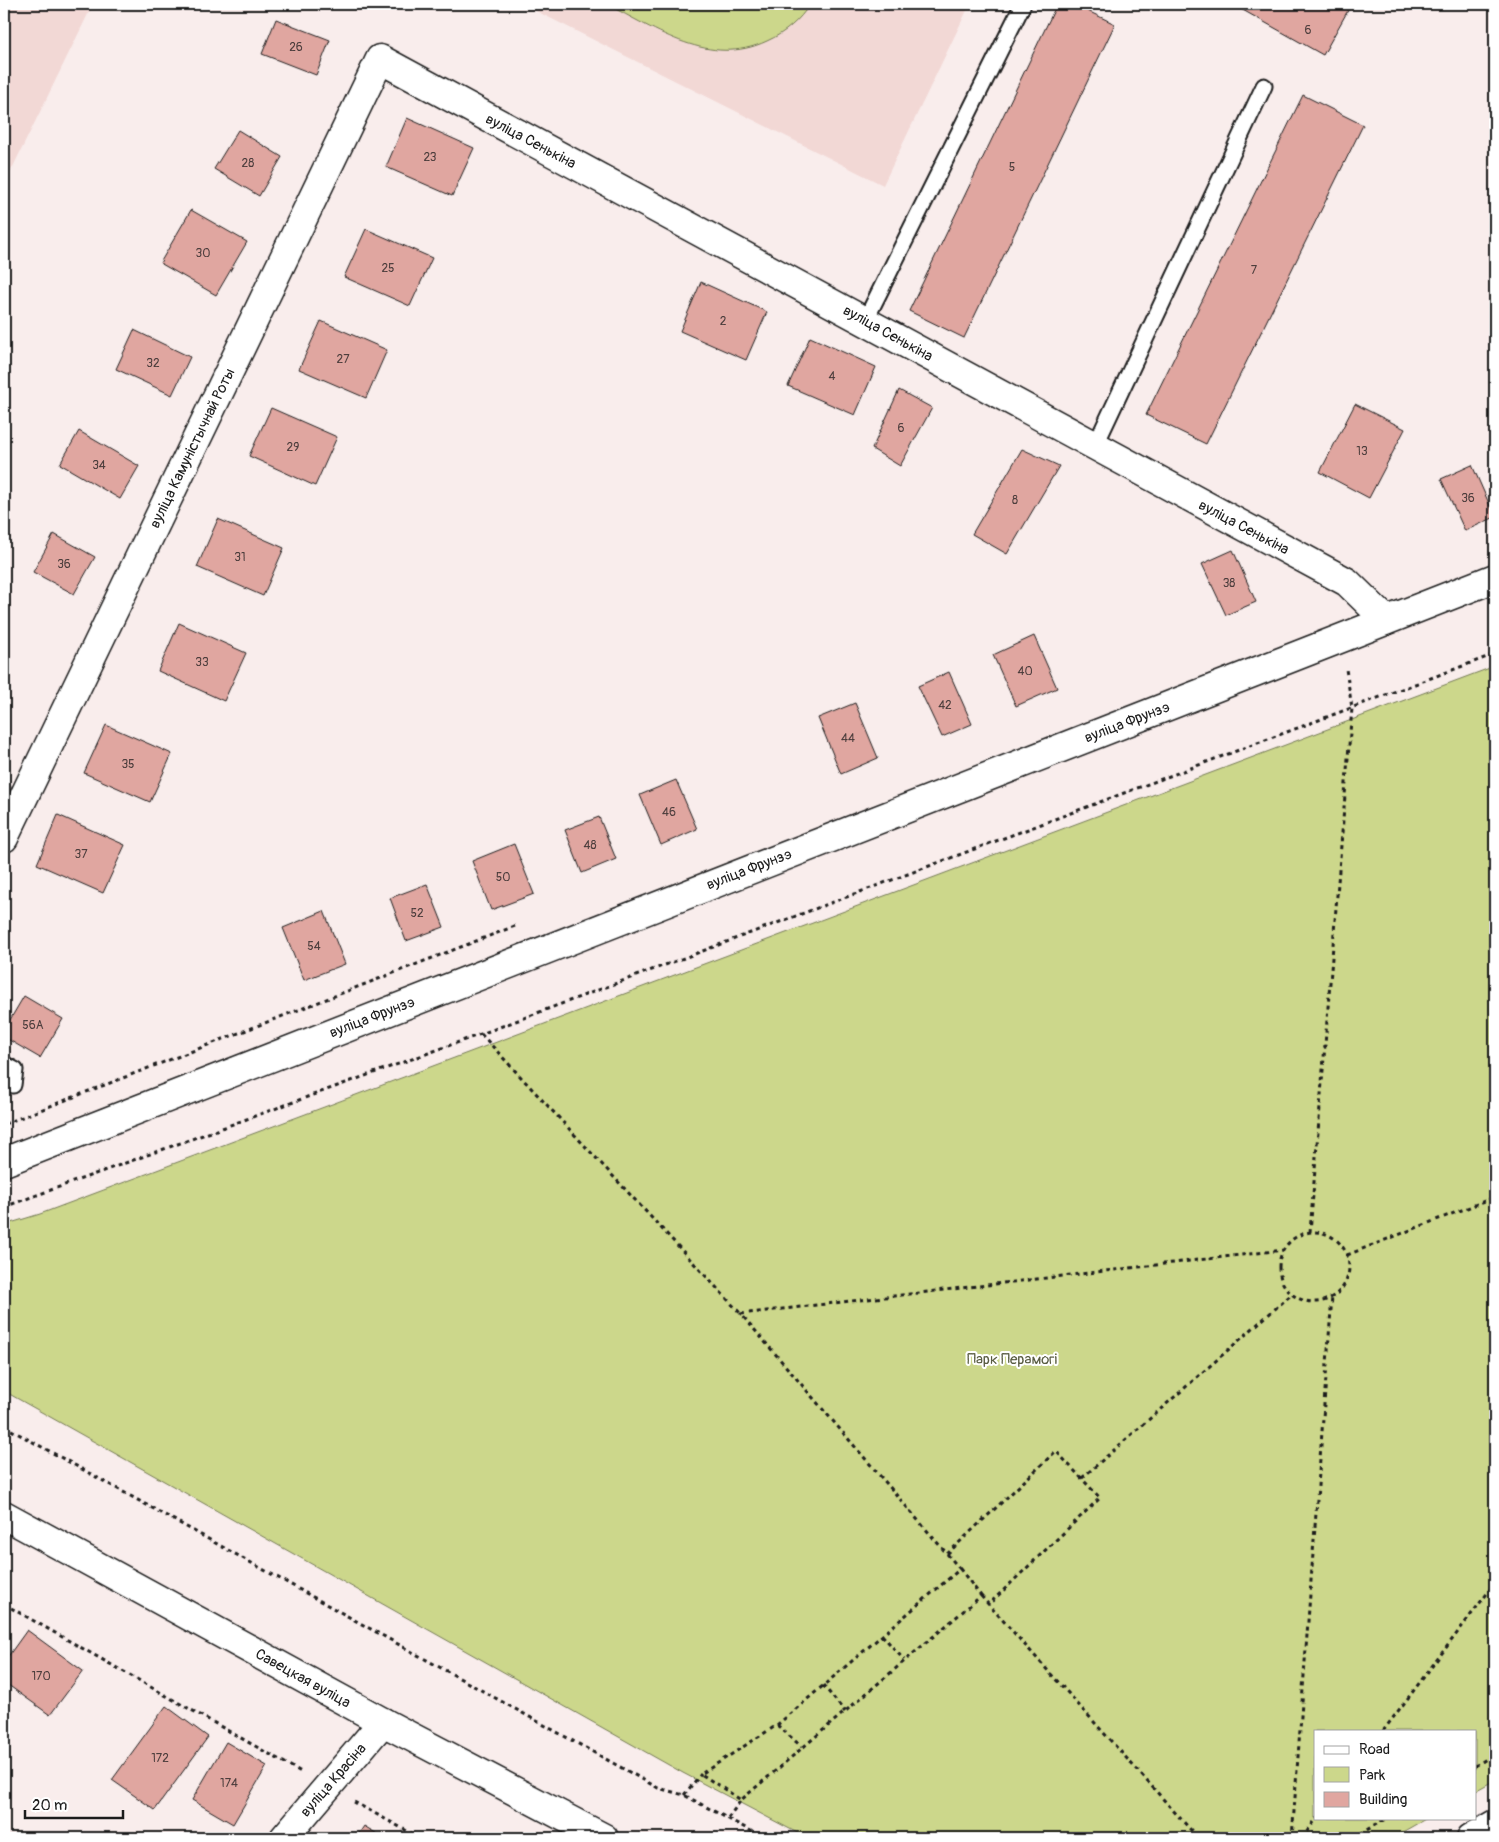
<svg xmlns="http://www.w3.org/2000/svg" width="1499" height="1842" font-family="Pangolin,sans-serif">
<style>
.built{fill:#f2d8d5}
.green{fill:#ccd78b;stroke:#747a54}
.building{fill:#e0a6a0;stroke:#1c1c1c}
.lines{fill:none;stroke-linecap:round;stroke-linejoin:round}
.lane-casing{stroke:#1c1c1c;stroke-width:19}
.street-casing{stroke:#1c1c1c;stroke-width:31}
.secondary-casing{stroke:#1c1c1c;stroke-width:31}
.path{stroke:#1c1c1c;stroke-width:3;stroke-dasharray:4 4;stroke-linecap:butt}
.lane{stroke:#fff;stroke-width:15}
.street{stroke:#fff;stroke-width:28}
.secondary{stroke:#fff;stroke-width:28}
.labels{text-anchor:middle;stroke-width:4;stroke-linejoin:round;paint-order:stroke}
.number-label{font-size:12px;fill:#4d3e3d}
.street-label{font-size:15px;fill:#1c1c1c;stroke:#fff}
.park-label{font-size:15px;fill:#5a5d43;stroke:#fff}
</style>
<rect width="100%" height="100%" fill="#f9edec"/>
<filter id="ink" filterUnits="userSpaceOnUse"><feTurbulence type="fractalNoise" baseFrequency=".02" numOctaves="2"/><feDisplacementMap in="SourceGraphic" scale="10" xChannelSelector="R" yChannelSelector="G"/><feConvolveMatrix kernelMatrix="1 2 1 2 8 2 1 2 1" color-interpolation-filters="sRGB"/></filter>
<g filter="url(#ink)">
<path class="built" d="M4,4h89l-89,181z
M522,4h448l-87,181z"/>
<path class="green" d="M606,4h204c-10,16 -25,29 -43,37 -57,27 -110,-11 -161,-37z
M1495,666v1114l-20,11v-60h-160v87h112l-35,20h-585l-124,-65 -679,-382v-166l36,-11z"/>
<path class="building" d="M1057,4h16l42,20 -151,314 -55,-27z
M1232,4h118l1,1 -28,50z
M276,19l54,21 -14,35 -54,-21z
M1303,95l60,30 -157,319 -60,-29z
M407,118l67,30 -22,48 -66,-29z
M238,130l44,27 -23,39 -45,-27z
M191,210l56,32 -31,53 -56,-32z
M366,229l66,29 -22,48 -66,-29z
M701,282l66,30 -21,48 -66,-29z
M321,321l66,29 -21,48 -67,-29z
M134,330l56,27 -18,38 -56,-26z
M810,337l66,30 -21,48 -67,-29z
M899,390l33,18 -32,58 -28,-17z
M1355,404l50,25 -36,69 -49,-26z
M271,408l66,29 -22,49 -66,-30z
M79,431l60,35 -19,33 -60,-35z
M1022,449l37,17 -52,88 -35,-20z
M1472,465l23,52 -30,14 -24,-52z
M218,519l66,29 -21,48 -66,-29z
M54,534l41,23 -21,37 -41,-22z
M1233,550l23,52 -30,13 -24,-51z
M179,623l67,30 -22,48 -66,-30z
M1034,636l23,52 -41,18 -23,-51z
M949,672l23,52 -30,13 -24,-51z
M855,703l23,55 -37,16 -23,-56z
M106,725l66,29 -22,48 -66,-29z
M676,780l21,49 -36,16 -21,-50z
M58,815l67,30 -22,48 -66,-29z
M599,817l17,42 -34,14 -17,-43z
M514,844l20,50 -43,16 -19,-49z
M427,884l17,43 -38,14 -16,-43z
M324,911l21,53 -41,16 -21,-52z
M24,996l39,23 -23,39 -36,-21v-7z
M27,1630l56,41 -33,44 -46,-33v-20z
M166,1706l42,31 -53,73 -43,-30z
M226,1742l41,24 -34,58 -41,-24z
M364,1826l20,12h-28z"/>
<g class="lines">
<g class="lane-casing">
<path id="lane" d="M865,321l158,-317
M1095,446l169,-360
M4,1064l11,6 -2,15"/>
</g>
<g class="street-casing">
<path id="street" d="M4,838l376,-779 967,523 39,38
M284,1838l99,-116
M1471,1838l24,-14"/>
</g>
<g class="secondary-casing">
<path id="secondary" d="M4,1162l1491,-584
M4,1515l379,207 221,116"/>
</g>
<path class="path" d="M481,1034l260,280
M4,1124l511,-198
M4,1207l477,-173 1014,-380
M1310,1232l42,-524 -6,-39
M1279 1267a35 35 0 1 1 70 0a35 35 0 1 1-70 0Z
M1347,1255l148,-58
M4,1426l654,362 26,7 80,43
M1082,1478l210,-184
M947,1554l109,-103 44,47 -112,107
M960,1569l-219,-255 542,-64
M981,1596l217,242
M4,1604l297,168
M882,1635l22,25
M823,1685l22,27
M777,1725l25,22
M1383,1731l112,-148
M1475,1766l20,-12
M684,1795l17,-21
M354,1802l66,36
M728,1818l13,-18 240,-204 -21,-27 -183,156 -76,49 40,26
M1292,1838l40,-542
M1302,1838l15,-20
M1353,1838l34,-20"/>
<use href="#lane" class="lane"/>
<use href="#street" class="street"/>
<use href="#secondary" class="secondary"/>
</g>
</g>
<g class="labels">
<g class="number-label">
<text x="1308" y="34">6</text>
<text x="296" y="51">26</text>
<text x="430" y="161">23</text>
<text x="248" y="167">28</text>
<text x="1012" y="171">5</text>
<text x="203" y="257">30</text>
<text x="388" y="272">25</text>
<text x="1254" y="274">7</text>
<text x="723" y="325">2</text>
<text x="343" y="363">27</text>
<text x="153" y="367">32</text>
<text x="832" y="380">4</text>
<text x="901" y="432">6</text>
<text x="293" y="451">29</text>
<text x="1362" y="455">13</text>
<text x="99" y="469">34</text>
<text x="1468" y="502">36</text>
<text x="1015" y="504">8</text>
<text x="240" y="561">31</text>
<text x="64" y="568">36</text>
<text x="1229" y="587">38</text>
<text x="202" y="666">33</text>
<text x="1025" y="675">40</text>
<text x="945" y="709">42</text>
<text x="848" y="742">44</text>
<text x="128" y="768">35</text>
<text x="669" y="816">46</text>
<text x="590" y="849">48</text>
<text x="81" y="858">37</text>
<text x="503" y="881">50</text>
<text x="417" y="917">52</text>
<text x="314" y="950">54</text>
<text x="33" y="1029">56А</text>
<text x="41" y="1680">170</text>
<text x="160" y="1762">172</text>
<text x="229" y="1787">174</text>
</g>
<g class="street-label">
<text transform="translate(531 141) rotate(28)" y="5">вуліца Сенькіна</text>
<text transform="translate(888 333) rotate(29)" y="5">вуліца Сенькіна</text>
<text transform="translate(192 448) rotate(-64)" y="5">вуліца Камуністычнай Роты</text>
<text transform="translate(1244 527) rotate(28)" y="5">вуліца Сенькіна</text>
<text transform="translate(1127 722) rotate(-21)" y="5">вуліца Фрунзэ</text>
<text transform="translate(749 869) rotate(-21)" y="5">вуліца Фрунзэ</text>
<text transform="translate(372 1017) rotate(-21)" y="5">вуліца Фрунзэ</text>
<text transform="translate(303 1678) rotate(29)" y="5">Савецкая вуліца</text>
<text transform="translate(333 1780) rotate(-49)" y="5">вуліца Красіна</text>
</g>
<g class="park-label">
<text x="1012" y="1364">Парк Перамогі</text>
</g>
</g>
<rect width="1499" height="1842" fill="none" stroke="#fff" stroke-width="20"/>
<rect x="10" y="10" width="1479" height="1822" fill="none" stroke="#1c1c1c" stroke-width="2" filter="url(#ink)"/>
<rect x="1314" y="1730" width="162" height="90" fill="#ffffff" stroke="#a4a4a4"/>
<rect x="1324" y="1746" width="25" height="8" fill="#ffffff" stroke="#a4a4a4"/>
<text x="1359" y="1754" font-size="15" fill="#1c1c1c">Road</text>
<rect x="1324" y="1767" width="25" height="15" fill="#ccd78b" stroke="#a4a4a4"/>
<text x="1359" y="1780" font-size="15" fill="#1c1c1c">Park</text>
<rect x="1324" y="1792" width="25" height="15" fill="#e0a6a0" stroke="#a4a4a4"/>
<text x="1359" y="1804" font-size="15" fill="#1c1c1c">Building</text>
<path d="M25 1810v8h98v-8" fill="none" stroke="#1c1c1c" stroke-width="2.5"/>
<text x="32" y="1810" font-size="15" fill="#1c1c1c" stroke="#ffffff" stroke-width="4" paint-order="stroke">20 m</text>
</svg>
